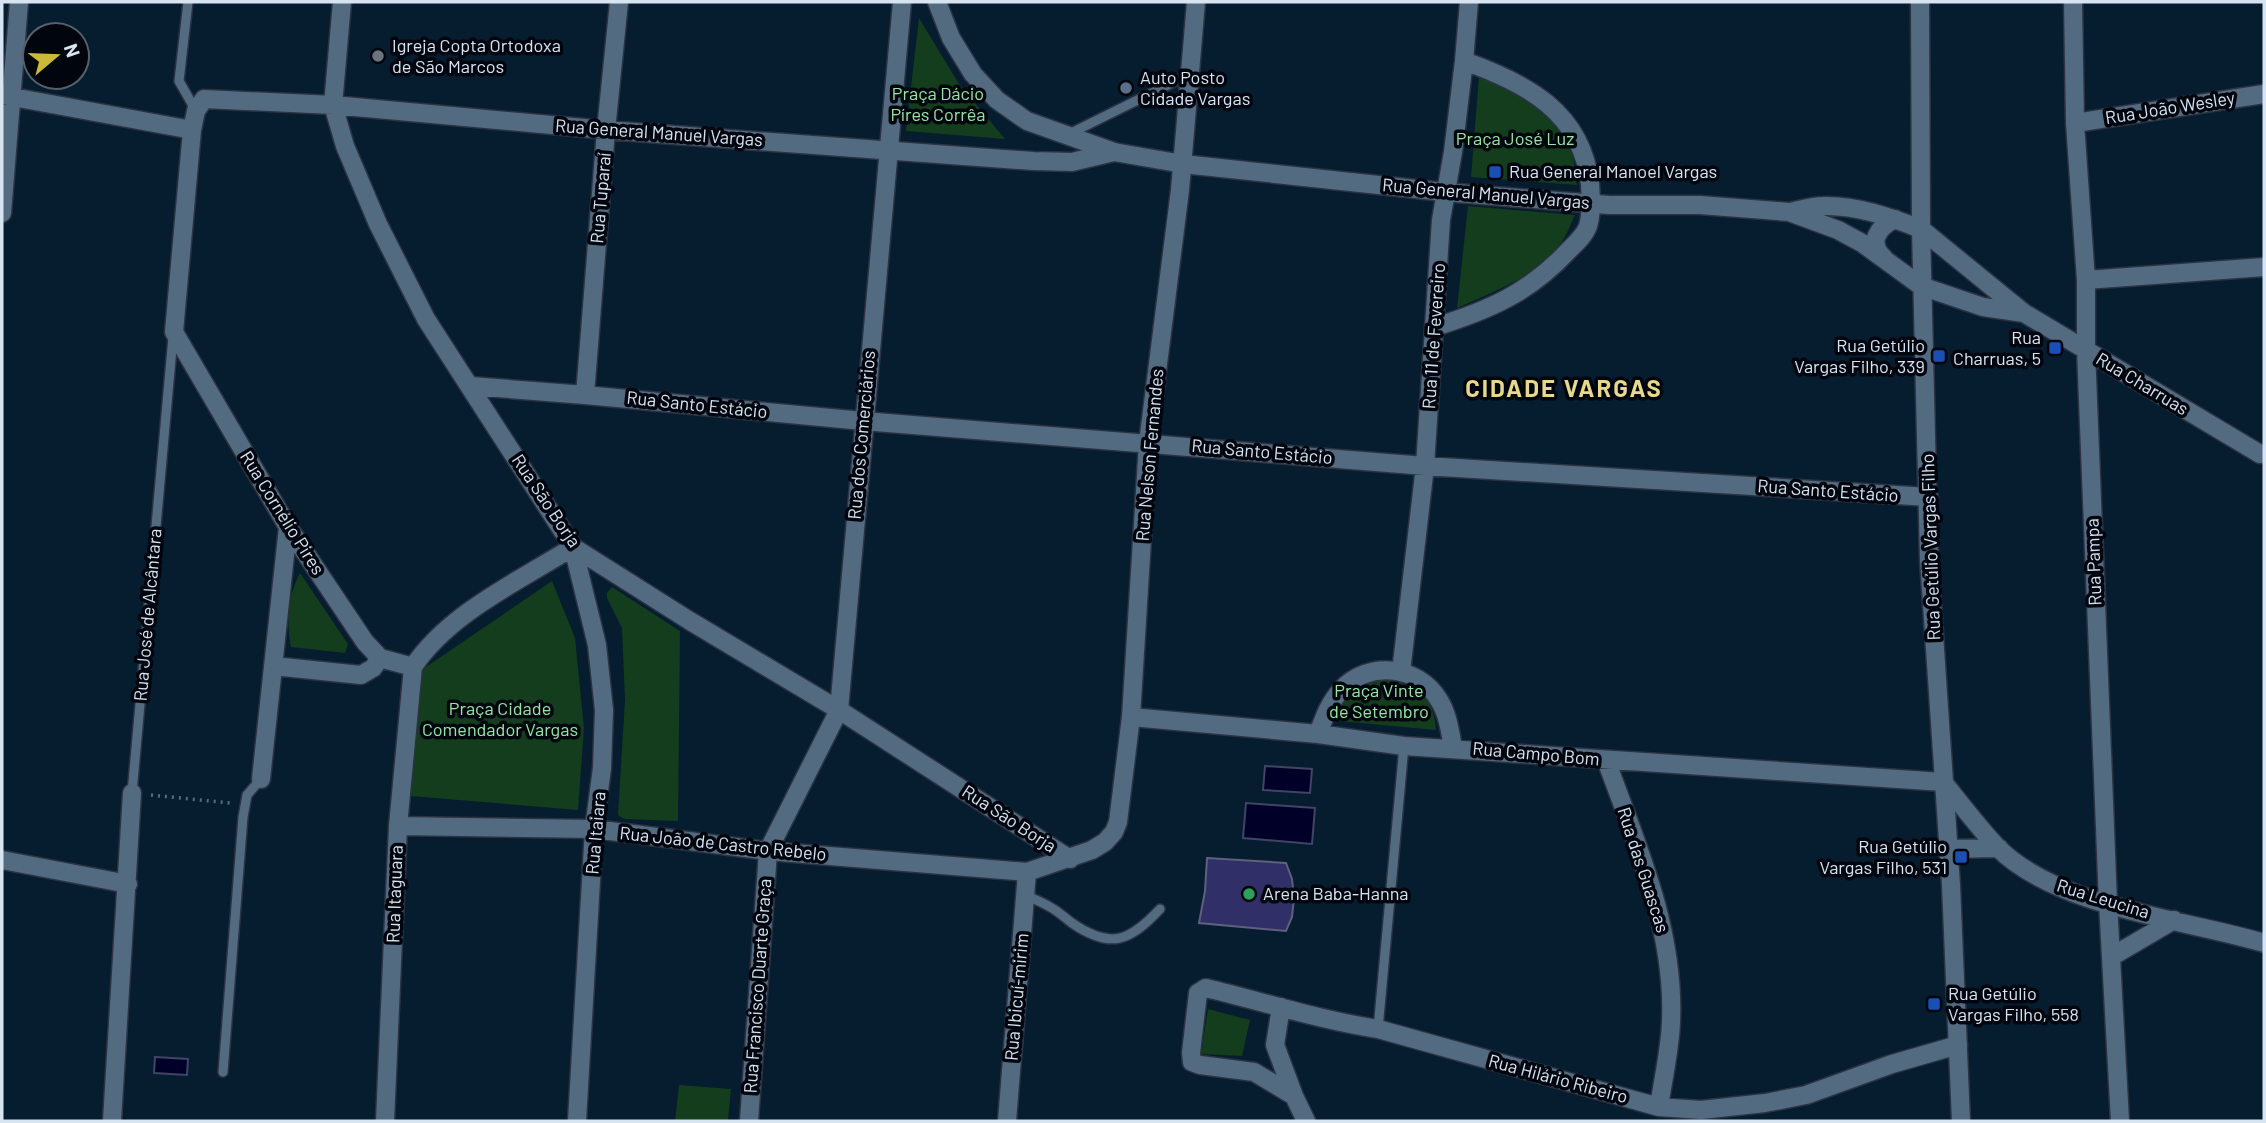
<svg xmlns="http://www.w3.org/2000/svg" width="2266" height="1123" font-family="Barlow,sans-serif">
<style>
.green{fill:#133d1d}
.water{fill:#000029;stroke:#404565;stroke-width:2}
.building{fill:#302f67;stroke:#5e607d;stroke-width:2}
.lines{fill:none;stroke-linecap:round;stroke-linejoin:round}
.service-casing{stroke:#2b3342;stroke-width:12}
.minor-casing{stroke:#2b3342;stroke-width:21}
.tertiary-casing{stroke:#2b3342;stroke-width:21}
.path{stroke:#596c7d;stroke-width:3.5;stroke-dasharray:2 5;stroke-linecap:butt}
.service{stroke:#526b81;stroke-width:9}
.minor{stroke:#526b81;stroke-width:18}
.tertiary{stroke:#526b81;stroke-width:18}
.worship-dot{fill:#6b7280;stroke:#01060e;stroke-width:2.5}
.service-dot{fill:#5c6f8a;stroke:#01060e;stroke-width:2.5}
.transit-dot{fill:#1a4fb4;stroke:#01060e;stroke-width:2.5}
.leisure-dot{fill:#2e9e5b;stroke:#01060e;stroke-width:2.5}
.labels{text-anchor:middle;stroke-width:7;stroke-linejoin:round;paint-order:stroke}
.poi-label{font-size:18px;fill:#d7e5f2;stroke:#01060e;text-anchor:start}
.park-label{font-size:18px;fill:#95e8a3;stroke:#01060e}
.street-label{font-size:18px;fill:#d7e5f2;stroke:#01060e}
.district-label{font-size:24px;font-weight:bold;letter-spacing:2px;fill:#e7d98b;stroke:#01060e}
</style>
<rect width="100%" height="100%" fill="#061c2f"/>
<path class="green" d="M919,18l40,66 46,55 -99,-8z
M1479,76c39,15 81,32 93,77 3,10 3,22 5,32l-106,-8z
M1468,206l107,9c-4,8 -7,17 -12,25 -24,36 -68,51 -106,68z
M300,573l48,71 -3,9 -54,-6c-5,-23 -3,-53 9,-74z
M552,581l23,57 9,90 -6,82 -168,-14 10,-125z
M612,587l68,44 -2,190 -54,-2 -6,-4 7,-115 -3,-72 -15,-30v-5z
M1381,678c34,8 52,13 55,52l-108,-10c12,-26 26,-34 53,-42z
M1208,1009l42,11 -8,36 -41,-2z
M679,1085l52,4 -3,32h-53z"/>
<path class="water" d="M1265,766l47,3 -2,24 -47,-3z
M1246,803l69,5 -3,36 -69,-6z
M155,1057l33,2 -1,16 -33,-2z"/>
<path class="building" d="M1207,858l79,5 6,16 2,19 -2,19 -6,14 -87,-8 6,-32z"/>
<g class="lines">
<g class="service-casing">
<path id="service" d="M188,2l-9,79 17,30
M1069,134l121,-60
M132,793l41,-456
M1025,895c9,4 17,7 25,12 8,4 15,11 22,16 39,27 58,18 88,-14
M1378,1029l26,-283
M223,1072l20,-255 4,-22 14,-16"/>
</g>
<g class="minor-casing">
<path id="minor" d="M342,2l-9,103 12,41 33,78 48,95 147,228 117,74 149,89 231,149
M1920,2l1,227 103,84 236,141
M2073,2l2,121 11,157v70l22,553 12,218
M2,95l190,35
M2075,123l189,-29
M2,213l17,-211
M2086,280l178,-13
M1921,286l62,21 41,6
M1435,327c54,-17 94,-34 133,-76 7,-7 17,-16 20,-25 4,-13 3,-28 2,-42 -8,-72 -64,-101 -126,-123
M471,386l114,9 278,26 562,45 504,31
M585,395l21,-265 13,-128
M273,666l88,9 12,-7 7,-10
M413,667l-33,-9 -15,-16 -77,-115 -114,-195 18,-202 4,-19 8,-12 129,6 273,25 427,31 39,1 42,-10
M1401,672l24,-206 16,-246 12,-68 11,-91 5,-59
M1131,717l187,17 86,12 539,36c18,22 35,45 55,66 61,60 186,71 266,95
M1318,734c6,-16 11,-31 23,-44 27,-30 77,-25 98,10 9,14 11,32 14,47
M1606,760c31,85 69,170 65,262 -1,28 -8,57 -12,85
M261,779l27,-252
M398,826l196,3 174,22
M1948,849l51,-1
M2,860l126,24
M2111,957l63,-37
M1281,1007l-6,38 19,51 -40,-24 -54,-7 -8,-3 -1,-9 7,-60 8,-5c58,14 114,32 172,41l281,78 42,3 64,-7 41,-8 86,-31 66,-19
M1294,1096l12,25
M112,1121l20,-328
M385,1121l13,-295 15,-159c36,-54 106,-86 160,-120l24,98 7,65 -2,58 -8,61 -17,292
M1007,1121l20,-249"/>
</g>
<g class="tertiary-casing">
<path id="tertiary" d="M937,2l14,36 22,36 24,26 30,21 87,31 69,12 261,28 165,13h91l89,7 49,18 24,13 59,43
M1789,212c11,-2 23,-6 34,-6 33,-1 67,11 98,23l8,331 22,325 10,236
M1884,258c-17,-15 -6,-31 11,-39
M768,851l259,21 65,-22 13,-8 9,-10 4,-10 13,-105 17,-274 32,-253 16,-188
M749,1121l19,-270 71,-141 63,-708"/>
</g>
<path class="path" d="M151,795l79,8"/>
<use href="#service" class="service"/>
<use href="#minor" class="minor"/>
<use href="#tertiary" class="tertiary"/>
</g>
<circle class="worship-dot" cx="378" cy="56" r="7"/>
<circle class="service-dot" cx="1126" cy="88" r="7"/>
<g class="transit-dot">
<rect x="1488" y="165" width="14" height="14" rx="3.5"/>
<rect x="2048" y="341" width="14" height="14" rx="3.5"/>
<rect x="1932" y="349" width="14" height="14" rx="3.5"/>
<rect x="1954" y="850" width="14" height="14" rx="3.5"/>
<rect x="1927" y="997" width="14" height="14" rx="3.5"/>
</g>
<circle class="leisure-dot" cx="1249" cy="894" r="7"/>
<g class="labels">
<g class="poi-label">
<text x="392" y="52">Igreja Copta Ortodoxa<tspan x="392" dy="21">de São Marcos</tspan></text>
<text x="1140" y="84">Auto Posto<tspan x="1140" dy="21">Cidade Vargas</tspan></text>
<text x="1509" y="178">Rua General Manoel Vargas</text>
<text x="2041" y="344" text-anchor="end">Rua<tspan x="2041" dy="21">Charruas, 5</tspan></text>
<text x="1925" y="352" text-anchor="end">Rua Getúlio<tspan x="1925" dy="21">Vargas Filho, 339</tspan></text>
<text x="1947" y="853" text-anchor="end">Rua Getúlio<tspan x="1947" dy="21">Vargas Filho, 531</tspan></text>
<text x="1263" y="900">Arena Baba-Hanna</text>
<text x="1948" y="1000">Rua Getúlio<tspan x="1948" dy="21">Vargas Filho, 558</tspan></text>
</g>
<g class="park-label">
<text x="938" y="100">Praça Dácio<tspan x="938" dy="21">Píres Corrêa</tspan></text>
<text x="1515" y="145">Praça José Luz</text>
<text x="1379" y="697">Praça Vinte<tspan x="1379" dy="21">de Setembro</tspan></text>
<text x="500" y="715">Praça Cidade<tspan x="500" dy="21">Comendador Vargas</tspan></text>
</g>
<g class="street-label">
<text transform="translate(2170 108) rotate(-9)" y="6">Rua João Wesley</text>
<text transform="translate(659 133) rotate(4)" y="6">Rua General Manuel Vargas</text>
<text transform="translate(1486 194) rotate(5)" y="6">Rua General Manuel Vargas</text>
<text transform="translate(601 198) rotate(-85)" y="6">Rua Tuparaí</text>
<text transform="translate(1434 336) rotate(-86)" y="6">Rua 11 de Fevereiro</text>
<text transform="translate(2142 384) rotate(31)" y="6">Rua Charruas</text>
<text transform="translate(697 405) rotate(6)" y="6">Rua Santo Estácio</text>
<text transform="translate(862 435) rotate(-85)" y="6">Rua dos Comerciários</text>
<text transform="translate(1262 452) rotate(5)" y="6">Rua Santo Estácio</text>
<text transform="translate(1150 455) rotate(-85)" y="6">Rua Nelson Fernandes</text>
<text transform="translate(1828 491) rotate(4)" y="6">Rua Santo Estácio</text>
<text transform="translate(546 501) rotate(56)" y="6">Rua São Borja</text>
<text transform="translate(282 513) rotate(58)" y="6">Rua Cornélio Pires</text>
<text transform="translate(1931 547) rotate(-92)" y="6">Rua Getúlio Vargas Filho</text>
<text transform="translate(2094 562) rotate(-92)" y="6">Rua Pampa</text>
<text transform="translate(148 615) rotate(-85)" y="6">Rua José de Alcântara</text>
<text transform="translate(1536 754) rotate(5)" y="6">Rua Campo Bom</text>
<text transform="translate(1009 819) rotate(33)" y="6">Rua São Borja</text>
<text transform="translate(596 833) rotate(-85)" y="6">Rua Itaiara</text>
<text transform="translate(723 844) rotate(6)" y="6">Rua João de Castro Rebelo</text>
<text transform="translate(1643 870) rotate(72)" y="6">Rua das Guascas</text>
<text transform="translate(395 894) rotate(-88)" y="6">Rua Itaguara</text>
<text transform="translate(2103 899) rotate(17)" y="6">Rua Leucina</text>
<text transform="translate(758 986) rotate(-86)" y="6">Rua Francisco Duarte Graça</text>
<text transform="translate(1017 997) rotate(-85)" y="6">Rua Ibicuí-mirim</text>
<text transform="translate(1558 1079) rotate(15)" y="6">Rua Hilário Ribeiro</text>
</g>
<g class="district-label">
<text x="1564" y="397">CIDADE VARGAS</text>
</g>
</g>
<rect width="2266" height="1123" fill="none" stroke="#d7e5f2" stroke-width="7"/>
<g transform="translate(56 56) rotate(71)"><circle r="33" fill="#01060e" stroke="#575f69" stroke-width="2"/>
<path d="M0-5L12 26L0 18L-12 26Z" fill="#cdb938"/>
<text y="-10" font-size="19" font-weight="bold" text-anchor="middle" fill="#d7e5f2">N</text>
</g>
</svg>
